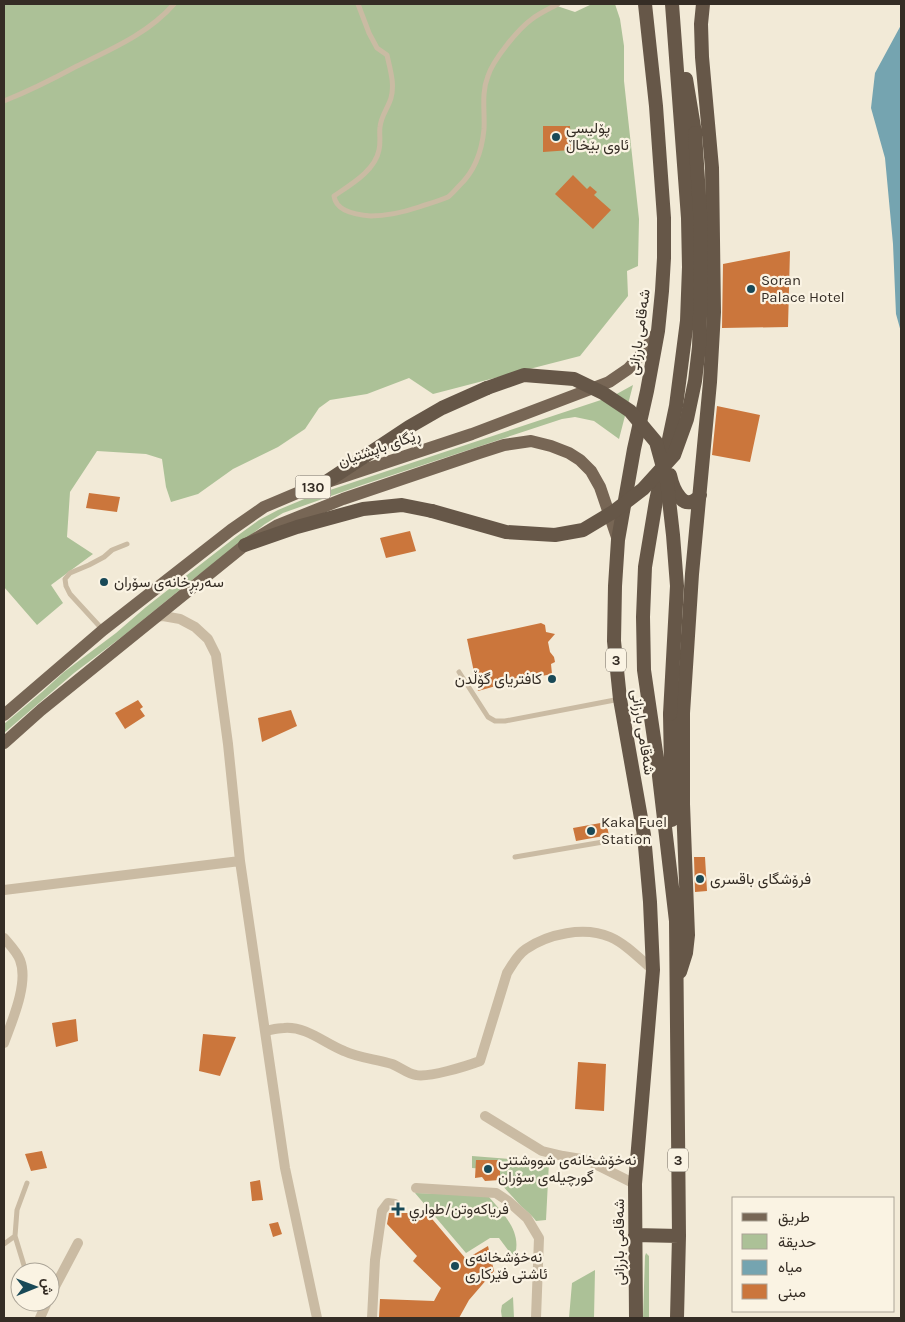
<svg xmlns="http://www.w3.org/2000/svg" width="905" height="1322" font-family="Karla,Vazirmatn,sans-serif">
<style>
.green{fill:#acc197}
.water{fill:#75a4b0}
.building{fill:#cb763c}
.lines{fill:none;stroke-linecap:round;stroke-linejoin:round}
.service{stroke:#cabba3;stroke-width:5}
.minor{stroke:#cabba3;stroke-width:10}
.primary{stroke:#765;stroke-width:12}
.trunk{stroke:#665748;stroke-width:14}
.trunk-bridge{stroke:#665748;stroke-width:14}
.poi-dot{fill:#194957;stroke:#faf3e3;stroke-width:2}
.labels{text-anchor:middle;stroke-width:4.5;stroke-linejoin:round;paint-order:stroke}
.shield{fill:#faf3e3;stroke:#70685e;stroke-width:1}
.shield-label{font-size:14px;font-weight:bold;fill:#352d25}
.poi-label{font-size:15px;fill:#352d25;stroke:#faf3e3;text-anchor:start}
.street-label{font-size:15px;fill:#352d25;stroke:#faf3e3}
</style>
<rect width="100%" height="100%" fill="#f2ead7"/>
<path class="green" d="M4,4h547l24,8 17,-8h23l5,15 4,27v35l15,138 -1,47 -11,5 1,25 -48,60 -147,38 -24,-16 -42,16 -37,6 -11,8 -14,21 -27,18 -45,22 -35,25 -27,8 -5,-15 -4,-28 -16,-5 -49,-3 -27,41 -3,45 26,17 -42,31 12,18 -26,22 -33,-38z
M633,385l-14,54 -25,-18 -19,-4 -13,2 -200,66 -79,28 -18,11 -73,56 -69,56 -49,37 -70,60v-9l38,-32 22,-20 52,-39 30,-26 91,-71 22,-16 19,-10 31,-13 57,-19 247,-82z
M472,1156l77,6 -3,58 -10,1c-5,-7 -11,-11 -17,-17 -11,-12 -21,-24 -34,-35l-13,-1z
M415,1193l72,2c17,19 39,40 25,67l-4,-12 -9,-12h-9l-24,15z
M646,1253l3,3v62h-6l2,-62z
M595,1270l-1,48h-25l3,-35z
M513,1297l1,21h-12l-1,-7 1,-6z"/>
<path class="water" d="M901,25v307l-5,-18 -3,-70 -8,-86 -14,-50 4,-35z"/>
<path class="building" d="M543,126h27l1,24 -28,2z
M573,175l14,14 3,-3 7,6 -3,3 17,15 -18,19 -38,-35z
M790,251l-2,76 -66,1 1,-64z
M717,406l43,9 -10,47 -38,-7z
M89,493l31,4 -3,15 -31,-4z
M410,531l6,20 -30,7 -6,-20z
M541,623l4,2 1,7 9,2 -7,8 2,10 4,5 1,5 -4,2 1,10 -31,6v-1l-43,12 -11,-52z
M138,700l5,7 -3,2 5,7 -20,13 -10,-16z
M291,710l6,16 -35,16 -4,-24z
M606,822l3,13 -33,6 -3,-13z
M694,857h11l2,34 -12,1z
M76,1019l2,22 -22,6 -4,-24z
M203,1034l33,3 -16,39 -21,-5z
M578,1062l28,2 -2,47 -29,-2z
M42,1151l5,17 -16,3 -6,-17z
M476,1160h24v20l-15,1 -3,-4 -7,1z
M260,1180l3,20 -11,1 -2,-19z
M389,1213h38l39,46 22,-13 6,25 -25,29 -10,18h-80l1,-19 54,2 7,-13 -28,-27 4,-5 -30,-32z
M278,1222l4,12 -9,3 -4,-13z"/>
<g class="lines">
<path class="service" d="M358,4l11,29 8,15 10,7c3,14 8,29 4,43 -3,10 -10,18 -11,29 -1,7 1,15 -1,23 -4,21 -29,35 -45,46 2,16 23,19 37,20 16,0 33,-4 48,-9 9,-3 20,-6 29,-10 4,-3 7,-7 11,-11 16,-15 23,-35 25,-57 1,-18 -3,-36 4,-53 5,-16 30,-47 44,-57 8,-6 17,-10 26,-15
M4,101c25,-10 49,-22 73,-35 35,-17 72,-33 97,-62
M103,630l-33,-36 -4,-8 -1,-7 5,-6 19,-8 15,-8 8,-7 15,-6
M459,672l29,45 7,4h10l115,-22
M515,857l129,-22
M15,1236l2,-26 10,-27
M4,1244l11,-8 11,36"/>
<path class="minor" d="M155,617l8,-1 17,3 15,8 13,12 8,16 12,89 12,117 45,307 32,150
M4,890l236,-29
M4,938c5,6 13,14 16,22 9,23 -8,61 -16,83
M265,1031c6,-1 12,-3 19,-3 22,-2 40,15 60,23 15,7 32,8 48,13 8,3 16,10 24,11 12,3 51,-9 64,-14l27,-88c5,-8 10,-18 19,-24 22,-15 58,-23 84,-12 16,7 29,21 43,33
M485,1116l57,35 21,5 24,4 48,24
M416,1188l80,5 12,8 19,17 12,20 -3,80
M50,1296l28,-53
M40,1318l7,-16
M372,1318l3,-58 7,-49 6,-8 7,1"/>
<path class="primary" d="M4,715l99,-85 128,-100 33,-23 45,-19 163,-54 137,-52 19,-13 11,-12 19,-26
M4,743l37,-33 204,-165 33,-20 65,-26 136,-46 25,-8 27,-4 20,5 18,7 11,7 11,11 9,16 18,53"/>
<path class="trunk" d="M672,4l16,214 1,49 -2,54 -11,85 -20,95 -11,66 -2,50 1,53 13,89 19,162 3,315 -2,82
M686,79l9,54
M670,475c3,14 14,40 30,20
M326,482l83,-55 33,-19 45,-20
M245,545l52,-18 66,-18 39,-4 30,6
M670,714l2,106
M680,972l6,-19 2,-18 -5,-131v-91l9,-139 18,-192 4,-70 -2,-144 -10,-111 -1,-33 2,-20
M635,1235l44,1
M636,1318l-1,-134 18,-214 -3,-68 -6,-67 -24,-136 -6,-58 1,-55 3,-46 16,-91 13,-58 11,-60 4,-40 2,-33v-40l-8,-112 -11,-102"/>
<path class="trunk-bridge" d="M487,388l37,-13 50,4 29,14 27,18 26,31 11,40 6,53 4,51 -7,128
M432,511l74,21 49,3 28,-5 30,-18 30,-23 31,-34 13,-36 8,-38 4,-34 2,-62 -1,-74 -5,-78"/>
</g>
<g class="poi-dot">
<circle cx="556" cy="137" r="5"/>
<circle cx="751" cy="289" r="5"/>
<circle cx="104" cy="582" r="5"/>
<circle cx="552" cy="679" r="5"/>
<circle cx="591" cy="831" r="5"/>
<circle cx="700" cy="879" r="5"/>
<circle cx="488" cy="1169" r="5"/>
<path d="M395.5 1201.5h5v5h5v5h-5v5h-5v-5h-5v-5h5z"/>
<circle cx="455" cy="1266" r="5"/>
</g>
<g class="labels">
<g class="shield">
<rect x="295.5" y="475.5" width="35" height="23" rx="4"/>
<rect x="606" y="648.5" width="20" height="23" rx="4"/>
<rect x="668" y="1148.5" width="20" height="23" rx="4"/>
</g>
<g class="shield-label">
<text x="313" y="492">130</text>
<text x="616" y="665">3</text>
<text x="678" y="1165">3</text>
</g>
<g class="poi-label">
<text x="566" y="133">پۆلیسی<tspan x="566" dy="17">ئاوی بێخاڵ</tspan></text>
<text x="761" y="285">Soran<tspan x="761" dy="17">Palace Hotel</tspan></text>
<text x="114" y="587">سەربڕخانەی سۆران</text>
<text x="542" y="684" text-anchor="end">کافتریای گۆڵدن</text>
<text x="601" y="827">Kaka Fuel<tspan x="601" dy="17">Station</tspan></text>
<text x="710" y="884">فرۆشگای باقسری</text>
<text x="498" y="1165">نەخۆشخانەی شووشتنی<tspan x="498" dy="17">گورچیلەی سۆران</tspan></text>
<text x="409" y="1214">فریاکەوتن/طواري</text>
<text x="465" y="1262">نەخۆشخانەی<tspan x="465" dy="17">ئاشتی فێرکاری</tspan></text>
</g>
<g class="street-label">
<text transform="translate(639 332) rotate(-82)" y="5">شەقامی بارزانی</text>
<text transform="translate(379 448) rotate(-19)" y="5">ڕێگای باپشتیان</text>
<text transform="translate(643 732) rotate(81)" y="5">شەقامی بارزانی</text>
<text transform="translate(619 1242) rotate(-90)" y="5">شەقامی بارزانی</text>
</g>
</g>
<rect width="905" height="1322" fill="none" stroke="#352d25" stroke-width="10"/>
<rect x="732" y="1197" width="162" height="115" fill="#faf3e3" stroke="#aba497"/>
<rect x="742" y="1213" width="25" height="8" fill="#776655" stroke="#aba497"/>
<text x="778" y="1222" font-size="15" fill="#352d25">طريق</text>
<rect x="742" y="1234" width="25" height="15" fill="#acc197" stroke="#aba497"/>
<text x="778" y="1247" font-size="15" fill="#352d25">حديقة</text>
<rect x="742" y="1260" width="25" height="15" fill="#75a4b0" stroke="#aba497"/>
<text x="778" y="1272" font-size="15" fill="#352d25">مياه</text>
<rect x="742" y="1284" width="25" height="15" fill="#cb763c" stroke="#aba497"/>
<text x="778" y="1297" font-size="15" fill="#352d25">مبنى</text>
<g transform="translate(35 1287) rotate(89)"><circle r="24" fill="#faf3e3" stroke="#aba497"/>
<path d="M0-4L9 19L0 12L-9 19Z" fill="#194957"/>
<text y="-8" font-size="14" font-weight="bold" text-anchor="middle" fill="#352d25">ش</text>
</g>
</svg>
